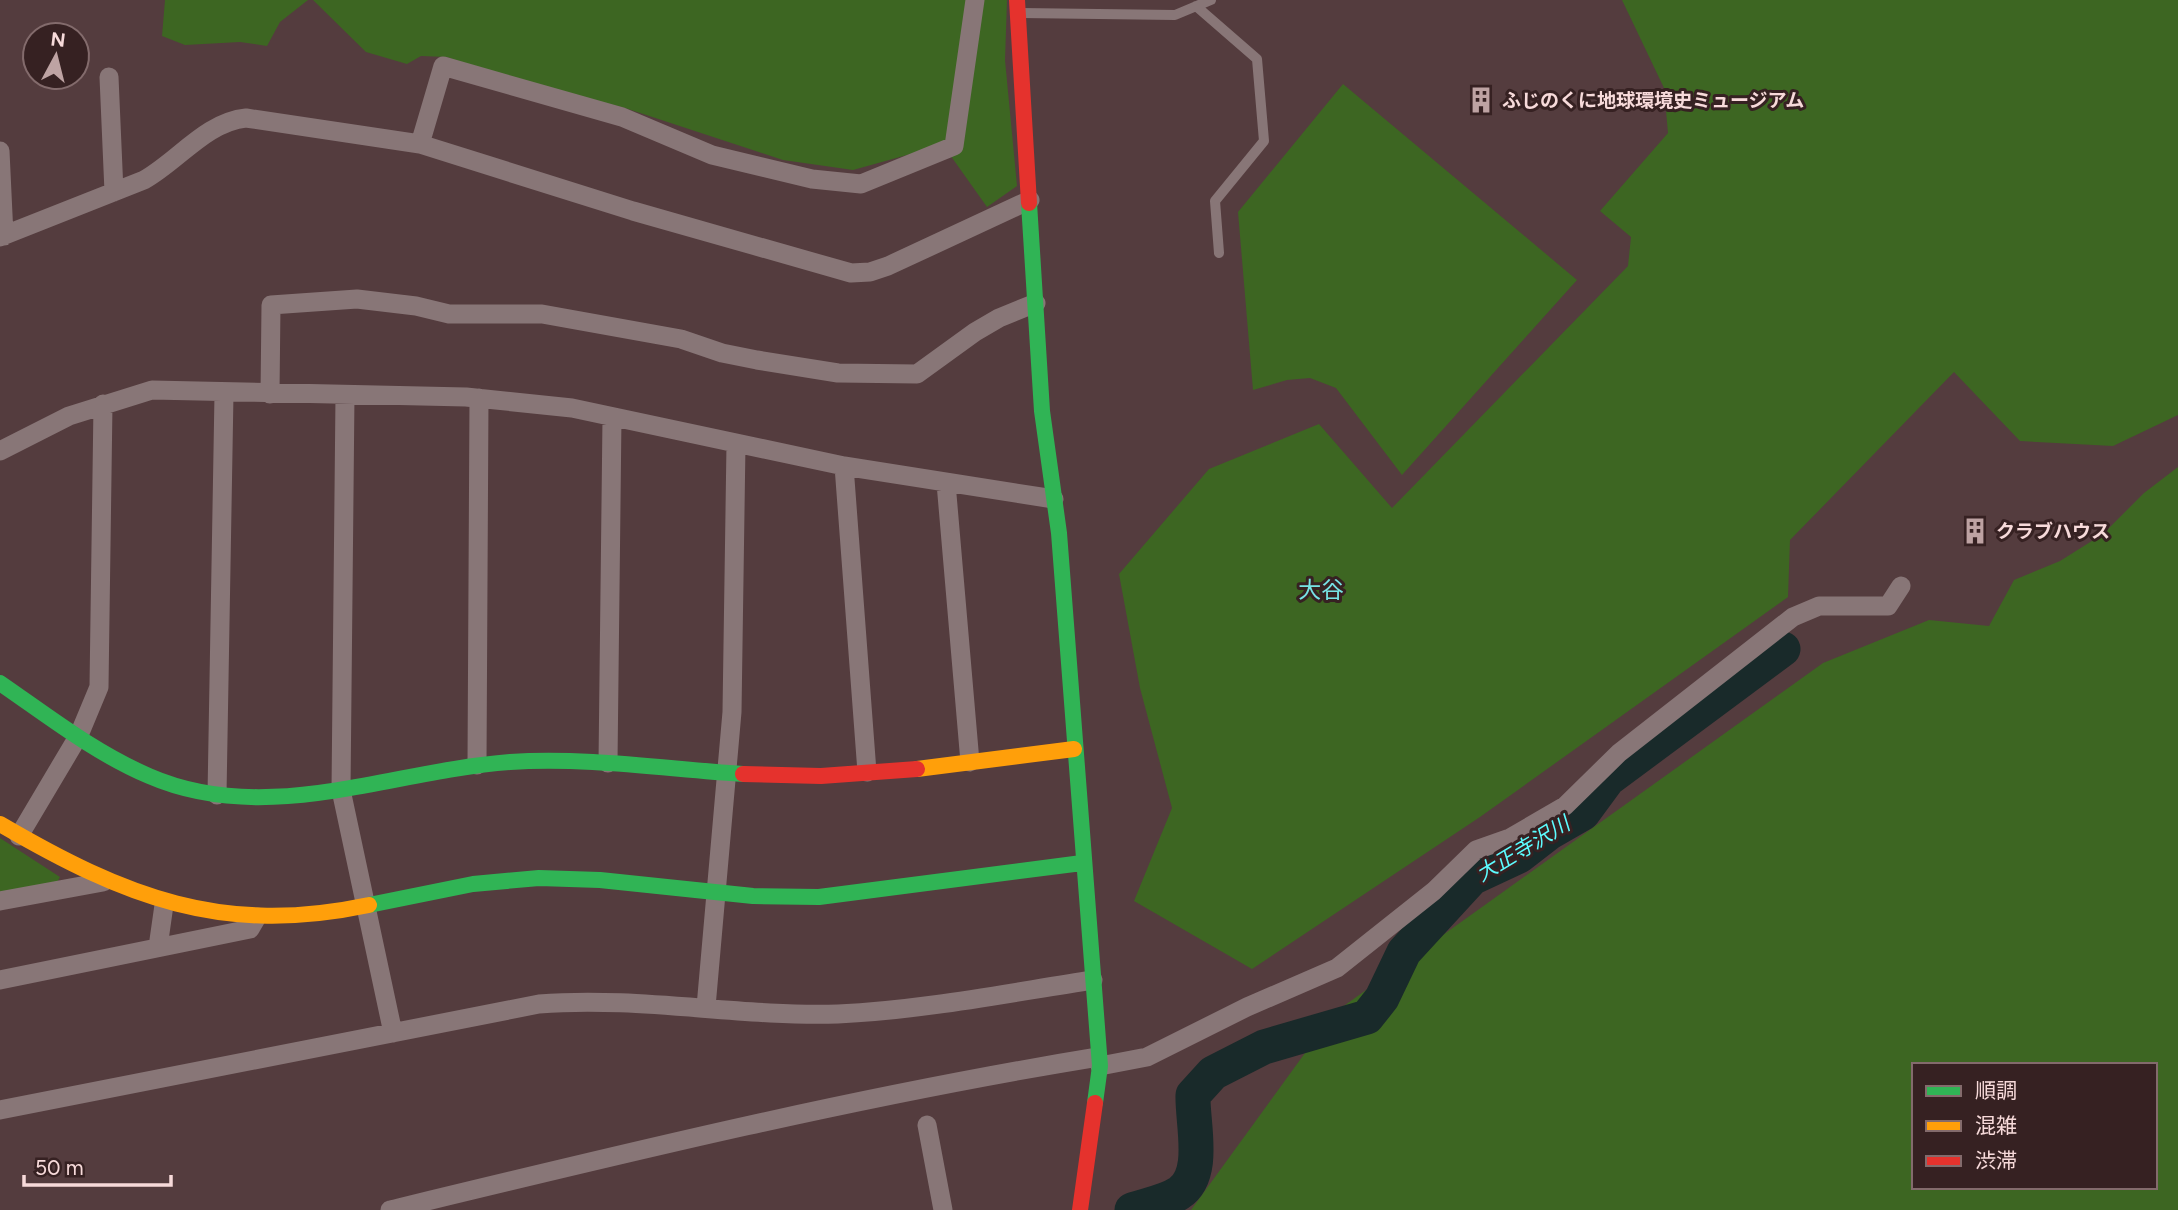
<svg xmlns="http://www.w3.org/2000/svg" width="2178" height="1210" font-family="Figtree,'Noto Sans JP',sans-serif">
<style>
.green{fill:#3d6622;fill-rule:evenodd}
.lines{fill:none;stroke-linecap:round;stroke-linejoin:round}
.river{stroke:#192a2a;stroke-width:35}
.lane{stroke:#887677;stroke-width:10}
.street{stroke:#887677;stroke-width:19}
.fast{stroke:#30b455;stroke-width:16}
.slow{stroke:#ff9f0a;stroke-width:16}
.jam{stroke:#e5322d;stroke-width:16}
.labels{text-anchor:middle;stroke-width:6;stroke-linejoin:round;paint-order:stroke}
.poi-label{font-size:19px;font-weight:bold;fill:#f7dada;stroke:#362122;text-anchor:start}
.water-label{font-size:21px;font-style:italic;fill:#5cfcff;stroke:#362122}
.quarter-label{font-size:23px;fill:#77e4e5;stroke:#362122}
</style>
<rect width="100%" height="100%" fill="#543c3e"/>
<path class="green" d="M165,0h143l-28,22 -13,24 -27,-4 -55,3 -23,-9z
M313,0h694l-2,60 12,126 -30,21 -44,-62 -90,25 -70,-10 -158,-52 -132,-34 -46,-17 -26,-1 -14,8 -41,-12z
M1622,0h556v415l-65,31 -93,-5 -66,-69 -164,168 -2,57 -308,220 -228,152 -118,-68 38,-93 -32,-120 -21,-114 90,-105 110,-45 73,84 236,-242 3,-29 -31,-26 68,-78 -4,-45z
M1343,84l234,196 -175,195 -66,-87 -26,-10 -23,2 -34,10 -15,-178z
M2178,467v743h-987l143,-197 489,-350 106,-43 60,6 25,-46 46,-19 43,-27 41,-41zM1914,1065h241v122h-241z
M0,838l60,39 -5,9 -55,10z"/>
<g class="lines">
<path class="river" d="M1132,1210c14,-5 34,-8 47,-17 28,-18 13,-70 14,-98l20,-22 51,-26 103,-30 15,-19 22,-46 68,-74 47,-22 31,-24 33,-19 25,-34 175,-130"/>
<path class="lane" d="M1196,6l61,53 7,82 -49,60 4,52
M1021,13l154,2 36,-15"/>
<path class="street" d="M109,77l5,115
M420,144l23,-78 179,51 90,38 100,24 49,5 93,-38 21,-146
M0,151l4,85
M0,237l144,-57c34,-19 62,-58 102,-62l174,26 213,67 218,62 19,-1 18,-6 142,-66
M270,394l1,-89 86,-6 59,7 33,8h93l139,25 41,14 35,7 81,13 79,1 58,-42 24,-14 37,-15
M345,395l-4,395 52,243
M0,451l69,-35 83,-26 314,7 106,11 272,58 210,33
M844,466l23,306
M946,483l24,279
M608,763l4,-346
M477,765l2,-367
M217,795l7,-401
M19,836l60,-101 20,-48 4,-283
M0,901l103,-19
M158,947l6,-42
M0,980l250,-51 7,-12
M706,1007l26,-295 4,-268
M1100,1066l47,-9 100,-50 90,-39 97,-77 42,-41 34,-12 55,-32 54,-53 174,-136 26,-11h69l13,-20
M0,1110l539,-106c100,-8 199,13 299,10 85,-4 170,-21 255,-34
M927,1125l16,85
M390,1210c235,-57 469,-114 708,-153"/>
<path class="fast" d="M1029,203l13,208 17,122 41,533 -5,37
M0,683c48,33 95,70 149,93 117,51 241,-5 361,-14 77,-5 156,7 233,12
M369,905l104,-21 66,-6 61,2 153,16 66,1 263,-34"/>
<path class="slow" d="M917,769l157,-20
M0,824c125,73 222,112 369,81"/>
<path class="jam" d="M1017,0l12,203
M743,774l78,2 96,-7
M1080,1210l15,-107"/>
</g>
<defs>
<g id="building-bare" transform="scale(2.1)"><path d="M-4-6H4V6H1V3H-1V6H-4ZM-2.5-4.3h1.7v1.8h-1.7ZM.8-4.3h1.7v1.8H.8ZM-2.5-1h1.7V.8h-1.7ZM.8-1h1.7V.8H.8Z" fill="#bea3a3" stroke="#362122" stroke-width="2.5" paint-order="stroke"/></g>
</defs>
<g fill-rule="evenodd">
<use href="#building-bare" x="1481" y="100"/>
<use href="#building-bare" x="1975" y="531"/>
</g>
<g class="labels">
<g class="poi-label">
<text x="1502" y="107">ふじのくに地球環境史ミュージアム</text>
<text x="1996" y="538">クラブハウス</text>
</g>
<g class="water-label">
<text transform="translate(1523 849) rotate(-31)" y="7">大正寺沢川</text>
</g>
<g class="quarter-label">
<text x="1321" y="598">大谷</text>
</g>
</g>
<rect x="1912" y="1063" width="245" height="126" fill="#362122" stroke="#836b6c" stroke-width="2"/>
<rect x="1926" y="1086" width="35" height="10" fill="#30b455" stroke="#836b6c" stroke-width="2"/>
<text x="1975" y="1098" font-size="21" fill="#f7dada">順調</text>
<rect x="1926" y="1121" width="35" height="10" fill="#ff9f0a" stroke="#836b6c" stroke-width="2"/>
<text x="1975" y="1133" font-size="21" fill="#f7dada">混雑</text>
<rect x="1926" y="1156" width="35" height="10" fill="#e5322d" stroke="#836b6c" stroke-width="2"/>
<text x="1975" y="1168" font-size="21" fill="#f7dada">渋滞</text>
<g transform="translate(56 56) rotate(7)"><circle r="33" fill="#362122" stroke="#836b6c" stroke-width="2"/>
<path d="M0-5L12 26L0 18L-12 26Z" fill="#bea3a3"/>
<text y="-10" font-size="19" font-weight="bold" text-anchor="middle" fill="#f7dada">N</text>
</g>
<path d="M24 1175v10h147v-10" fill="none" stroke="#f7dada" stroke-width="3.5"/>
<text x="35" y="1175" font-size="21" fill="#f7dada" stroke="#362122" stroke-width="5" paint-order="stroke">50 m</text>
</svg>
